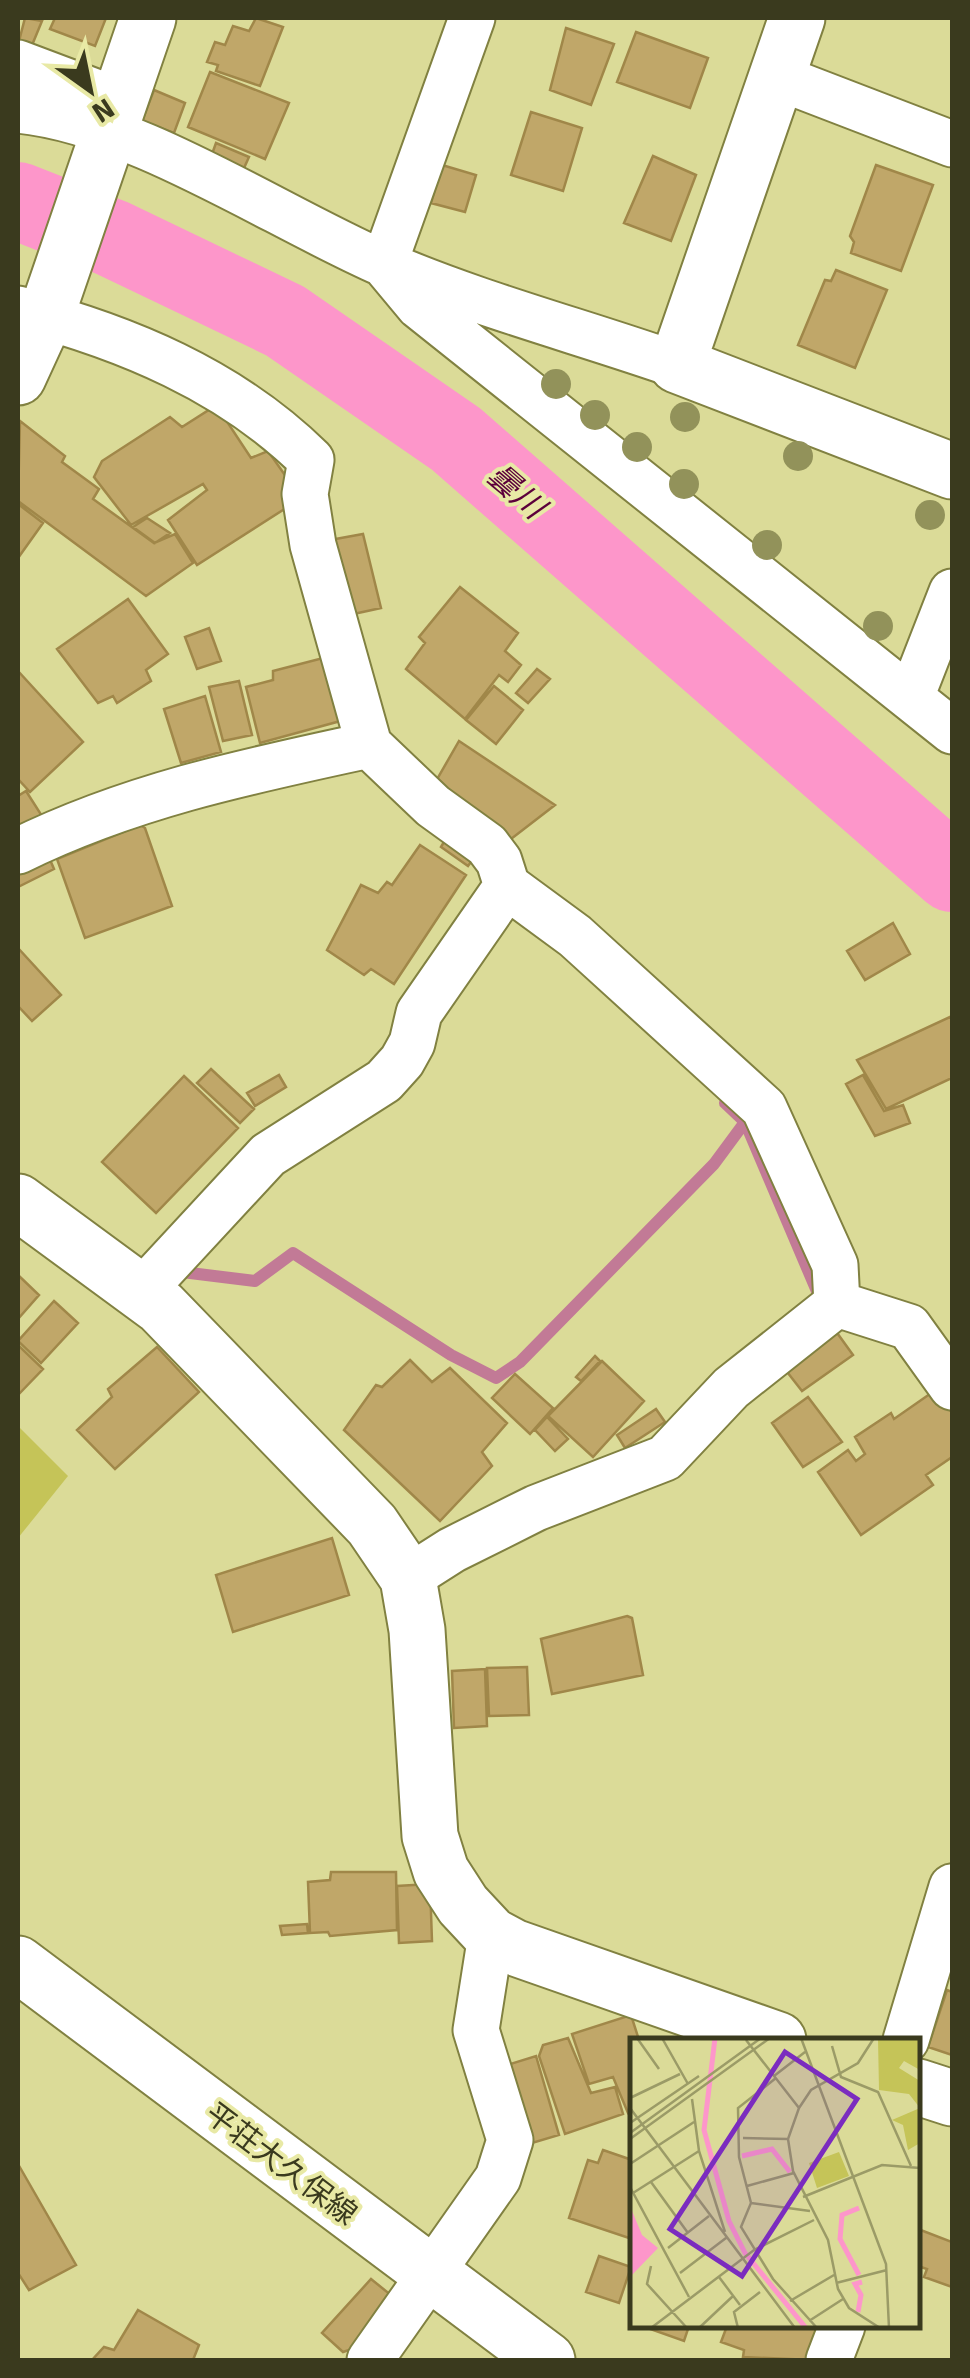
<svg xmlns="http://www.w3.org/2000/svg" width="970" height="2378" font-family="Signika,'Noto Sans JP',sans-serif">
<style>
.green{fill:#c5c458}
.lines{fill:none;stroke-linecap:round;stroke-linejoin:round}
.stream{stroke:#c27a96;stroke-width:12}
.river{stroke:#fd96ca;stroke-width:78}
.building{fill:#c0a769;stroke:#a08749;stroke-width:2.5}
.minor-casing{stroke:#818141;stroke-width:49}
.tertiary-casing{stroke:#818141;stroke-width:59}
.secondary-casing{stroke:#818141;stroke-width:59}
.minor{stroke:#fff;stroke-width:45}
.tertiary{stroke:#fff;stroke-width:55}
.secondary{stroke:#fff;stroke-width:55}
.tree{fill:#92925a}
.labels{text-anchor:middle;stroke-width:8;stroke-linejoin:round;paint-order:stroke}
.street-label{font-size:30px;fill:#3a3a1e;stroke:#e8e9a5}
.water-label{font-size:32px;font-style:italic;fill:#5c003b;stroke:#e8e9a5}
.inset-river{fill:none;stroke:#fd96ca;stroke-width:5}
.inset-road{fill:none;stroke:#9b9b67;stroke-width:2.5}
.view{fill:#7b2cbf;fill-opacity:0.15;stroke:#7b2cbf;stroke-width:5}
.inset-edge{fill:none;stroke:#3a3a1e;stroke-width:5}
</style>
<rect width="100%" height="100%" fill="#dbdb98"/>
<path class="green" d="M18,1426l50,50 -50,62z"/>
<g class="lines">
<path class="stream" d="M725,1103l20,19 74,174
M174,1271l81,10 38,-28 158,102 45,23 24,-16 194,-198 31,-42"/>
<path class="river" d="M18,201l94,37 173,83 171,118 496,434"/>
</g>
<path class="building" d="M25,18l17,3 -12,29 -12,-5z
M55,18h51l-11,28 -45,-17z
M256,18l27,9 -23,59 -44,-15 2,-6 -11,-3 8,-20 10,3 8,-19 16,5z
M566,28l48,16 -23,61 -41,-15z
M636,32l72,26 -18,50 -73,-26z
M210,72l79,31 -24,56 -77,-32z
M154,90l31,13 -11,30 -32,-12z
M531,112l51,16 -19,63 -52,-16z
M216,143l33,14 -5,11 -32,-14z
M653,156l43,19 -25,66 -47,-18z
M442,165l34,10 -11,37 -34,-9z
M876,165l57,20 -32,86 -50,-18 3,-11 -4,-6z
M836,270l51,20 -32,78 -57,-23 27,-65 6,1z
M212,408l8,3 31,47 17,-7 31,44 -2,6 -100,64 -29,-45 39,-30 -4,-6 -72,41 -37,-48 8,-16 68,-44 12,10z
M20,421l45,35 -3,6 37,27 -6,10 61,44 21,-9 18,29 -47,33 -128,-95z
M18,504l25,19 -25,35z
M147,518l23,15 -15,10 -22,-16z
M363,534l18,74 -32,7 -19,-75z
M460,587l58,46 -13,18 16,14 -13,17 -9,-7 -34,44 -59,-50 19,-26 -6,-6z
M128,599l40,55 -22,16 5,11 -34,22 -4,-7 -15,7 -41,-54z
M209,628l12,33 -24,8 -12,-32z
M327,657l17,63 -84,23 -14,-56 27,-7v-9z
M537,669l13,10 -22,24 -12,-10z
M18,671l65,71 -53,50 -12,-13z
M239,681l13,54 -29,6 -14,-54z
M494,686l29,24 -27,34 -30,-24z
M205,696l16,56 -40,11 -17,-54z
M459,741l96,64 -44,34 -79,-51z
M26,791l16,25 -24,15v-35z
M140,825l5,3 27,78 -87,32 -28,-79z
M448,835l28,20 -8,11 -27,-19z
M420,845l46,30 -72,109 -23,-15 -7,6 -37,-25 34,-65 17,8 9,-11 5,3z
M48,855l6,14 -36,18v-17z
M893,923l17,31 -45,26 -18,-29z
M18,948l43,47 -29,26 -14,-15z
M952,1016v62l-66,31 -29,-49z
M211,1069l43,40 -14,14 -43,-40z
M279,1075l7,12 -31,19 -8,-13z
M863,1075l21,36 19,-6 7,18 -35,13 -29,-52z
M184,1076l54,52 -82,85 -54,-51z
M18,1275l21,20 -21,24z
M54,1301l24,22 -37,40 -23,-22z
M835,1330l18,25 -51,36 -18,-23z
M18,1345l25,24 -25,26z
M157,1347l42,45 -84,77 -38,-39 35,-33 -4,-8z
M595,1356l5,5 -19,20 -5,-4z
M410,1360l22,22 18,-14 57,55 -25,29 10,14 -52,55 -96,-91 32,-45 6,2z
M602,1361l42,40 -51,56 -45,-41z
M515,1374l38,34 -23,26 -38,-36z
M937,1389l15,24v44l-26,18 7,10 -72,50 -43,-63 30,-22 8,11 9,-7 -10,-17 36,-24 3,6z
M808,1397l34,45 -39,25 -31,-44z
M656,1409l9,13 -40,26 -8,-13z
M547,1417l21,22 -13,12 -20,-21z
M332,1538l17,57 -116,37 -17,-57z
M627,1616l5,2 11,57 -91,19 -11,-55z
M527,1667l2,48 -40,1 -2,-48z
M485,1669l2,57 -33,2 -2,-57z
M331,1872h65l1,58 -67,6 -2,-4 -18,1 -2,-51 22,-2z
M430,1884l2,57 -33,2 -2,-57z
M307,1924l1,9 -26,2 -2,-9z
M947,1990l5,2v63l-24,-8z
M631,2015l8,25h-7v71l-4,2 -15,-36 -24,7 -17,-50z
M568,2038l23,55 24,-6 8,27 -58,20 -26,-78 4,-11z
M536,2056l23,79 -27,8 -25,-78z
M603,2150l29,10v79l-63,-21 19,-58 10,3z
M18,2164l58,101 -47,25 -11,-17z
M918,2229l34,13v45l-28,-10 3,-8 -9,-3z
M599,2256l32,11 -12,36 -33,-11z
M371,2279l31,25 -44,43 -15,5 -21,-19z
M138,2310l61,35 -6,15h-101l12,-13 10,3z
M642,2326h47l-5,15z
M727,2326h95l-10,34 -69,-3 1,-7 -23,-8z"/>
<g class="lines">
<g class="minor-casing">
<path id="minor" d="M18,63l101,38
M775,76l177,68
M18,110c118,12 253,104 364,153 94,41 198,68 295,102
M384,264l35,42 533,425
M384,264l88,-246
M18,309c107,28 212,71 293,151l-6,34 8,51 56,200 64,61 54,39 12,16 8,25 68,50 189,172 71,157 2,39 72,23 43,60
M911,697l41,-105
M18,851c111,-55 230,-80 351,-106
M142,1291l126,-136 116,-74 18,-20 10,-18 7,-30 88,-127
M408,1578l44,-28 84,-42 129,-50 66,-70 106,-84
M906,2040l46,-153
M370,2360l128,-182 12,-38 -34,-110 15,-95
M829,2360l13,-34"/>
</g>
<g class="tertiary-casing">
<path id="tertiary" d="M797,18l-120,347 275,106
M18,377l28,-61 102,-298
M18,1202l143,105 211,218 36,53 9,52 13,206 11,35 22,34 28,30 22,12 265,93
M918,2087l34,11"/>
</g>
<g class="secondary-casing">
<path id="secondary" d="M18,1964l529,396"/>
</g>
<use href="#minor" class="minor"/>
<use href="#tertiary" class="tertiary"/>
<use href="#secondary" class="secondary"/>
</g>
<g class="tree">
<circle cx="556" cy="384" r="15"/>
<circle cx="595" cy="415" r="15"/>
<circle cx="685" cy="417" r="15"/>
<circle cx="637" cy="447" r="15"/>
<circle cx="798" cy="456" r="15"/>
<circle cx="684" cy="484" r="15"/>
<circle cx="930" cy="515" r="15"/>
<circle cx="767" cy="545" r="15"/>
<circle cx="878" cy="626" r="15"/>
</g>
<g class="labels">
<g class="street-label">
<text transform="translate(281 2164) rotate(37)" y="10">平荘大久保線</text>
</g>
<g class="water-label">
<text transform="translate(516 491) rotate(41)" y="11">曇川</text>
</g>
</g>
<g transform="translate(630 2038)">
<rect width="290" height="290" fill="#dbdb98"/>
<path d="M248,1h42v31l-16,-9 -5,7 21,13v62l-12,7 -5,-25 -11,-5 28,-12 -11,-14 -30,-4zM209,114l10,24 -32,12 -8,-25z" fill="#c5c458"/>
<path d="M0,168l12,29 16,13 -28,29z" fill="#fd96ca"/>
<path class="inset-river" d="M85,0l-11,92 25,91 16,32 61,75M112,118l30,-7 18,23M229,237l-19,-36 2,-24 17,-7M228,274l3,-17 -6,-11 7,-2"/>
<path class="inset-road" d="M7,0l22,31M32,0l26,46M171,0l85,226 3,64M116,2l53,68 -11,31 5,32 35,69 10,49 11,19 31,20M202,8l9,31 37,15 33,74M144,38l31,-24M146,40l-38,30 1,49 12,46 -10,24 32,52 44,49M0,60l50,-24M62,61l7,52 26,81M0,70l165,220M169,70l12,-18 47,-27 16,-25M0,85l69,-47M0,95l131,-95M113,100l45,1M0,101l140,-101M0,126l64,-42M21,144l37,51M117,148l47,-13M0,149l59,110M3,155l66,-42M173,159l79,-32 38,3M121,165l59,8M38,210l41,-32M21,228l-4,18 40,44M50,235l46,-35M89,239l21,28M206,245l51,-13M160,263l44,-26M179,283l34,-22M21,290l103,-78 60,-30M69,290l34,-32M108,290l-4,-16 26,-20"/>
<path class="view" d="M155,14l72,47 -115,177 -72,-47z"/>
<rect width="290" height="290" class="inset-edge"/>
</g>
<rect width="970" height="2378" fill="none" stroke="#3a3a1e" stroke-width="40"/>
<g transform="translate(90 90) rotate(147)" stroke="#e8e9a5" stroke-width="8" paint-order="stroke">
<path d="M0-8L18 38L0 25L-18 38Z" fill="#3a3a1e"/>
<text y="-15" font-size="28" font-weight="bold" text-anchor="middle" fill="#3a3a1e">N</text>
</g>
</svg>
